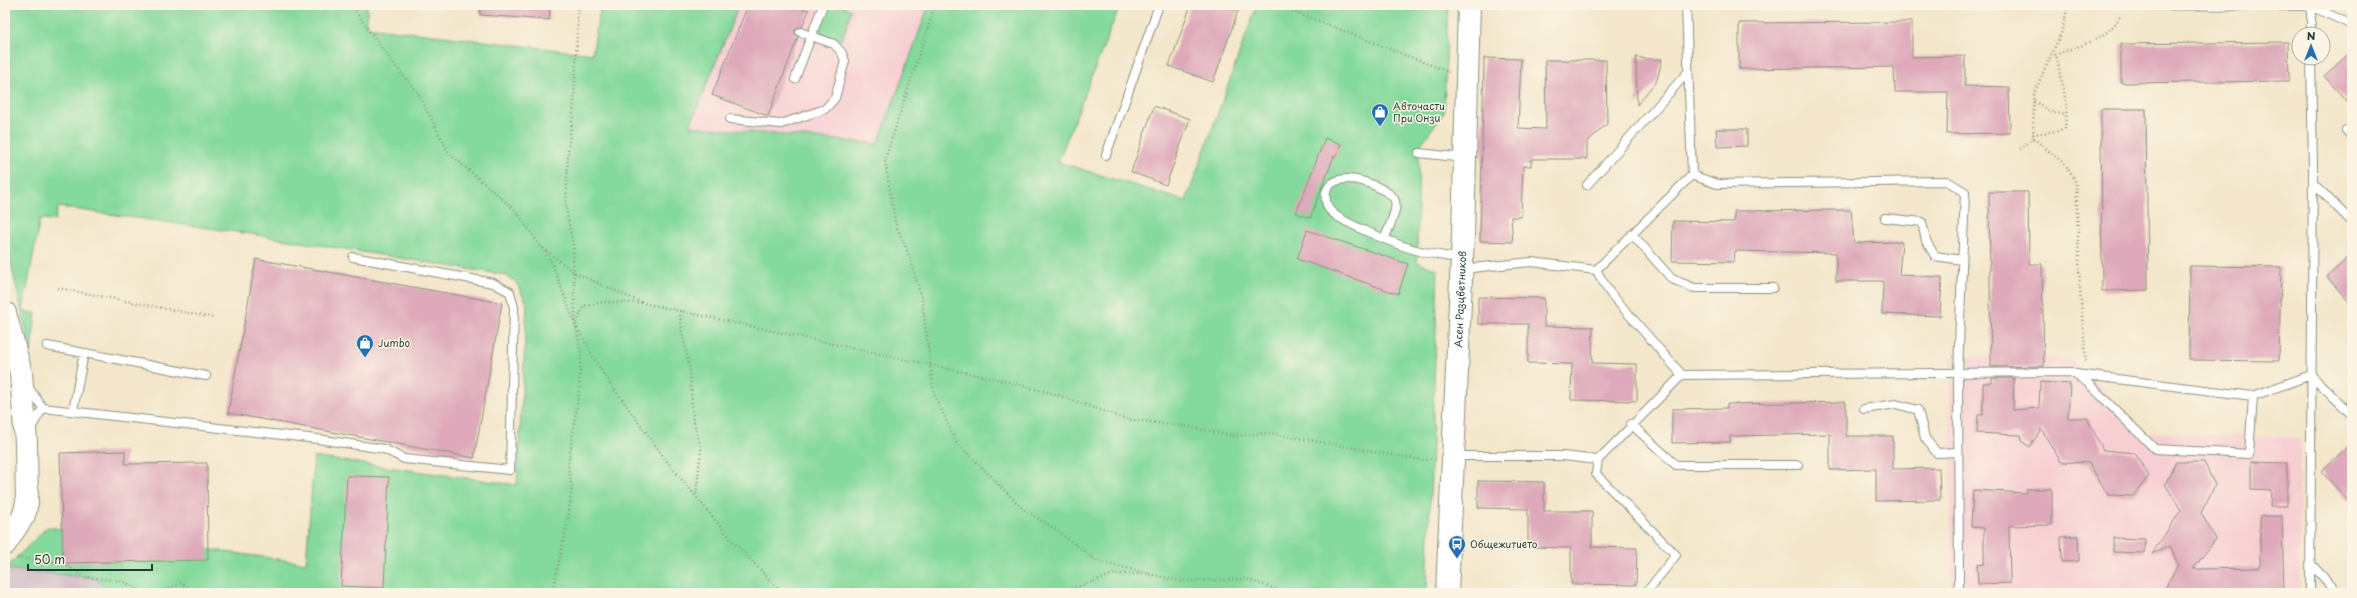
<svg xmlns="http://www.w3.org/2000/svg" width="2357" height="598" font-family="'Playpen Sans',sans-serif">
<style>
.built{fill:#f7cfd3}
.industrial{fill:#d2bdc7}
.green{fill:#84d99c;stroke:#528b68}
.building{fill:#dea9ba}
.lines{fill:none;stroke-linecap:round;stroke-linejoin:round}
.lane-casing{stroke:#89927f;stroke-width:10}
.secondary-casing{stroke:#89927f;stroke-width:24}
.path{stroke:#89927f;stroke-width:2.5;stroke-dasharray:1 3;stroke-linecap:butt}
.lane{stroke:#fff;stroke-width:8}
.secondary{stroke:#fff;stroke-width:22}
.labels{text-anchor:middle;stroke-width:3;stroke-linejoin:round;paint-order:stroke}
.poi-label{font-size:10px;fill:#1f3d34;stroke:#fcf5e5;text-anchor:start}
.street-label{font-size:10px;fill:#1f3d34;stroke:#fcf5e5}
</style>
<rect width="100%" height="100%" fill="#fcf5e5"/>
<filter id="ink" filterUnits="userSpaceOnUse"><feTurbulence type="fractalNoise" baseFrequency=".025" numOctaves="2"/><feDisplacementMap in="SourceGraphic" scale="8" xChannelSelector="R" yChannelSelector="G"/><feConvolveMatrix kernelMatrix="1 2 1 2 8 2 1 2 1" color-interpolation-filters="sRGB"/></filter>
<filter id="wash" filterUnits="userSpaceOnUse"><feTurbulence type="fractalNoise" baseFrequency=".012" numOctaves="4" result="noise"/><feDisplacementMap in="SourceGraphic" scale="16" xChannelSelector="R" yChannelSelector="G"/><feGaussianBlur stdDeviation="0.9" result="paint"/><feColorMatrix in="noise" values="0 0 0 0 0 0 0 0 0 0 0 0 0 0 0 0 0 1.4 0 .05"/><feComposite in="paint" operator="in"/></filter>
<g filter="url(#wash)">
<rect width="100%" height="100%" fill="#f3e6ca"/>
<path class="built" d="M739,5h190l-51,139 -188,-18z
M1950,357l122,2 74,73 154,6v155h-349z"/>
<path class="industrial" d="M5,569l91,9 14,15h-105z"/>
<path class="green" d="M5,5h362v22l225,27 9,-49h138l-49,121 188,18 51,-139h191l-62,157 128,39 71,-196h191l-4,107 -25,35 -2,115 21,8 -11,323h-1317l-14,-15 -91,-9 42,-42 259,36 8,-106 203,28 10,-181 -11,-22 -11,-7 -254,-41 -193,-27 -3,13 -15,-1 -17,92 13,2 -5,39 -26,-115z
M828,5h13l10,5 -6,21 -4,9 -19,-6c-6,-9 2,-20 6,-29z"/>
<g id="blocks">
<path class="building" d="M480,5h70l-1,15 -69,-5z
M748,5h56l-1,4 6,1 -7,17 -7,3v3l3,4 -30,79 -56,-21z
M1191,5h29l18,6 -25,71 -44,-16z
M1912,22v35l53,-1v30l44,1 1,46 -63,1 1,-42h-53l-1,-25 -155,2v-46z
M2288,42l1,39 -168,2v-39z
M2352,51v56l-28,-31z
M1636,57l10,2h16l-5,21 -20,25z
M1484,58l37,1 -3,69 28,1 -1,-69h61l1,64 -20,18v17h-56v7h-8l-2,51h-10l2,25 -33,-1z
M1154,106l36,13 -24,66 -35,-13z
M2101,109h45l2,181 -46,1z
M1716,129h31v17l-30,1z
M1325,138l16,6 -5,13 -2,-1 -24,62 -14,-5z
M1989,192h39l1,72h13l2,102 -53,1z
M1851,210l3,33 48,-1 -3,33 43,2 -2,39 -58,-2 1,-33h-47v-28l-101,-2 -1,11 -62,-1 1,-40 61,1v-11z
M1307,230l101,34 -10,30 -101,-35z
M2352,254v51l-25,-28z
M256,259l246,44 -28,155 -246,-45z
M2190,266l91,1 -2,94 -90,-1z
M1478,297l66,1v28l49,1 -1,36 45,1v37l-66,-1 1,-36 -44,-1v-39h-50z
M1992,378h22l-1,32 26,-2 1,-26 30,2 -2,34h19l16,32 32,3 14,23 -16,20 -25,-1 -19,-32 -28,-1 -20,-33 -11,18 -9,-6 -1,-6 -43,-2 1,-18h5v-32h9z
M1846,402v34h47v33l46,-1 1,32 -64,1v-32l-46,1v-36l-100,2v6l-58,1v-34l55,-1v-4z
M2352,443v62l-31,-34z
M125,451v13l82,-1 1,97 -145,3 -3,-110z
M2176,462h28l11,23 -14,28 15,26 -23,30 67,-1v-52h22l2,77h-121l15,-29 -8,-18 -18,8 29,-44 -16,-26z
M2251,462l36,1v43h-17l1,-16 -20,-1z
M347,476l42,1 -5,111 -43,-2z
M1478,481l66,1v29h48v36l45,1 -1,37 -65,-1v-36l-43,-1v-38l-50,-1z
M2026,489h26v36l-43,1 1,57 -32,1 -1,-19 7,-1v-36l-13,-1 2,-37 53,3z
M2078,536l1,25 -17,1 -1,-25z
M2113,538l32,1 -1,14 -31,-1z"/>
</g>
</g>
<g filter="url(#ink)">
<use href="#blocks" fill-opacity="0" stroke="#89927f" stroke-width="1"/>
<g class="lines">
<g class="lane-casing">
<path id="lane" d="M1686,5l6,170 25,9 230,-3 18,11 -7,180 1,221
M2128,5l183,1 41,19
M2311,5v29
M795,79l28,-74
M730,119l51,5 44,-15 10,-11 10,-37 -3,-8 -8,-9 -34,-12
M2346,130l6,7
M1419,153l46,5
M1106,155l53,-150
M2313,183l39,39
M1587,185l100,-112
M1885,218l37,4 4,19 9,15 27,4
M1632,234l40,45 22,9h79
M1385,238c3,-10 13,-27 10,-37 -2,-11 -59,-38 -69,-9 -1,5 0,12 3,17 7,12 71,37 87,41 15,4 30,6 45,9
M1462,269l69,-7 65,8
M1596,270l14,23 72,82 389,-3 16,10 68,67 94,5 4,-58
M1596,270l96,-95
M47,346l159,30
M2076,374l177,22 58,-21 41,40
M29,388l14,20 274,31 67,10 20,10 106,11 4,-162 -4,-16 -17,-9 -140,-26
M1864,409l32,-5 22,6 7,28 12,15 21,-1
M73,411l11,-58
M1631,424l45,41h122
M31,428l12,-20
M1455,456h108l35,4
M2310,563l28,30
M1646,593l30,-38 -80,-81 2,-14 84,-85
M2310,593l3,-425 -2,-110"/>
</g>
<g class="secondary-casing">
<g id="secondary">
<path d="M5,313l16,60 5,70 1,60 -3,12 -19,29"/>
<path id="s1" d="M1447,593l16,-358 6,-230"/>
</g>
</g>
<path class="path" d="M351,5l38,53 29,35 31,60 67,58 36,52 23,61 27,48 64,88 62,76 54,57
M935,5l-50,155 10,62 15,36 12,42 12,94 22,48 67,67 32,20 42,32 53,13
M1277,5l172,67
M2068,5l-6,26 -28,62 -1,45 33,27 10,18 4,107 6,73
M2055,55c24,-10 55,-15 66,-41
M2034,101l19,12 13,1
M2033,134l25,-3 7,-3 2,-22 -11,-52
M2020,149l13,-11
M540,246l35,27 68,30 362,78 49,13 72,25 57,7 52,10 34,-3 153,27 13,-1
M58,288l156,30
M680,311l2,21 7,33 4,54 8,30 -5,47
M575,321l-2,-76 -7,-37 2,-58 6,-45 4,-93 2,-7
M576,323l8,-17 19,-4 39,1
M17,558l46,5 21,14 38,4 23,12
M1149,574l31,7 67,-2 39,14
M158,593l24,-10 12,10
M552,593l15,-68 5,-37 -4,-22 11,-76 2,-34 -5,-30
M1060,593l54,-19h30"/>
<use href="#lane" class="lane"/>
<use href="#secondary" class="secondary"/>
</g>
</g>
<defs>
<g id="shop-pin" transform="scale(0.9)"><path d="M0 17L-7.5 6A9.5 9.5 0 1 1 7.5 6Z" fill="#1f6fb2" stroke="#fcf5e5"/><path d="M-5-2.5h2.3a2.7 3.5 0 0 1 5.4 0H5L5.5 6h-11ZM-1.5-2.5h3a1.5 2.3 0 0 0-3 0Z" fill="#fff"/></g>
<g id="bus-pin" transform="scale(0.9)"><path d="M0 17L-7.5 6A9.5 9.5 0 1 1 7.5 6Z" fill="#1f6fb2" stroke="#fcf5e5"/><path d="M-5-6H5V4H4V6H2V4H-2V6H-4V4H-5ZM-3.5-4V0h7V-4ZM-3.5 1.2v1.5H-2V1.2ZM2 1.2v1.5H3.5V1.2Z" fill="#fff"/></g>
</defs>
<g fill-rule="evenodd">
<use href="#shop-pin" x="1380" y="112"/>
<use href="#shop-pin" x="365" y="343"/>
<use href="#bus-pin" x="1457" y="544"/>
</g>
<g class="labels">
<g class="poi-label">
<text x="1393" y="110">Авточасти<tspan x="1393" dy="12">При Онзи</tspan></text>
<text x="378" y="347">Jumbo</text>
<text x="1470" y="548">Общежитието</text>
</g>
<g class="street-label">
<text dy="4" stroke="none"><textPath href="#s1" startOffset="294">Асен Разцветников</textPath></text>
</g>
</g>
<rect width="2357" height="598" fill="none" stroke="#fcf5e5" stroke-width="20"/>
<g transform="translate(2311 46)"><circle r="19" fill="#fcf5e5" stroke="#a4ab9e"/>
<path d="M0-3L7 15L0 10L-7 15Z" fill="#1f6fb2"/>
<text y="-6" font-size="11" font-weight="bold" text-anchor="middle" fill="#1f3d34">N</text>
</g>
<path d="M28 564v6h124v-6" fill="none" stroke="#1f3d34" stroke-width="2"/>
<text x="34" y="564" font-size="12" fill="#1f3d34" stroke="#fcf5e5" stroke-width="3" paint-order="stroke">50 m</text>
</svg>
